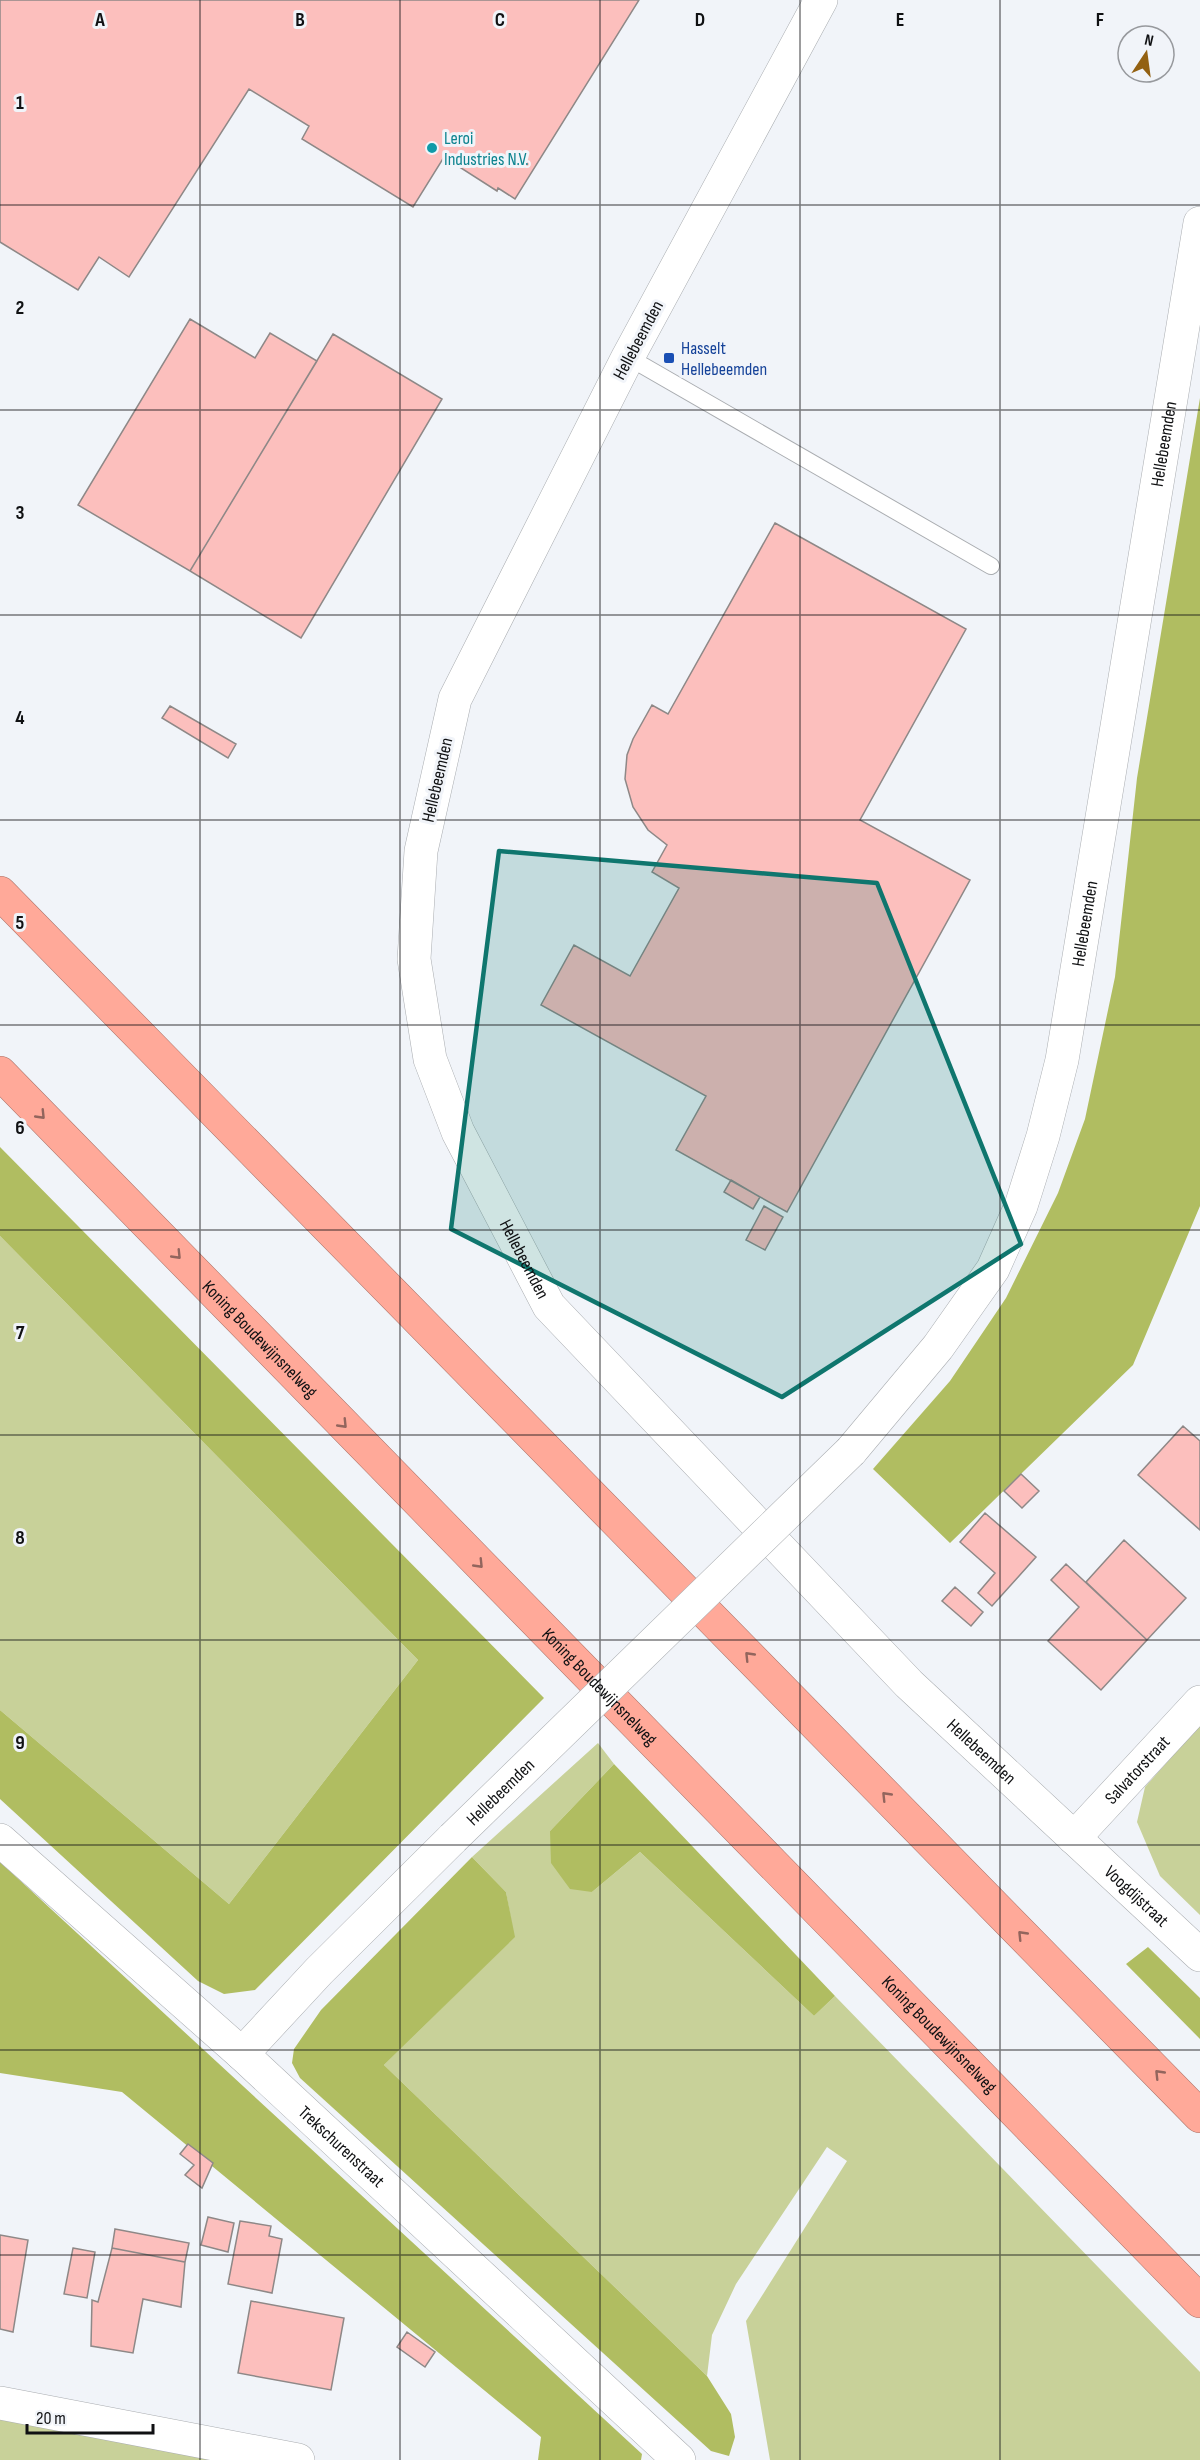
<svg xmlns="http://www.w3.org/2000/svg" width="1200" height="2460" font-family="'Sofia Sans Condensed',sans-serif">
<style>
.green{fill:#c8d199}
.forest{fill:#b0bd61}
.building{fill:#fcbfbd;stroke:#8e8887;stroke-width:1.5}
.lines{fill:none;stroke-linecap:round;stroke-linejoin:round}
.lane-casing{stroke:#aaadb1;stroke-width:18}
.street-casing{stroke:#aaadb1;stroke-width:34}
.highway-casing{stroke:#ab746a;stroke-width:34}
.lane{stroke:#fff;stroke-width:16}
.street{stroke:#fff;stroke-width:33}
.highway{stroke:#ffa999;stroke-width:33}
.street-bridge-casing{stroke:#aaadb1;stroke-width:34;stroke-linecap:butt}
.street-bridge{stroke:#fff;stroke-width:33}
.oneway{stroke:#93655d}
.marked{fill:#0f766e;fill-opacity:0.2;stroke:#0f766e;stroke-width:4.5;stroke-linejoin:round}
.grid{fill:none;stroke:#101113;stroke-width:1.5;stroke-opacity:0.55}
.culture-dot{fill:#0f9aa8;stroke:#f1f4f9;stroke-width:2}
.transit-dot{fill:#1a4fb4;stroke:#f1f4f9;stroke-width:2}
.labels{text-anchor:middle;stroke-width:6;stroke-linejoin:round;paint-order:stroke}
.culture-label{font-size:18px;fill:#0d838f;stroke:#f1f4f9;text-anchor:start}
.street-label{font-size:18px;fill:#101113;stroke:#f1f4f9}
.transit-label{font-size:18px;fill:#164399;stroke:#f1f4f9;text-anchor:start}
.grid-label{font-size:20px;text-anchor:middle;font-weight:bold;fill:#101113;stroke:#f1f4f9;stroke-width:6;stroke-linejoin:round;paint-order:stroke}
</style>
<rect width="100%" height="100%" fill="#f1f4f9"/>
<path class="green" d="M0,1236l418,424 -189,244 -229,-194z
M1200,1725v190l-40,-39 -23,-54 8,-35z
M598,1743l16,21 -64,67 42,61 48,-40 174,164 21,-20 365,376v88h-430l-24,-139 101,-160 -20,-14 -91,137 -24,51 -5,41 -323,-311 130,-128 -8,-45 -34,-35z
M0,2418l220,42h-220z"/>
<path class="forest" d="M1200,398v808l-67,159 -183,178 -77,-74 77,-88 56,-83 52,-105 27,-74 30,-142 22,-199z
M0,1147l544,551 -289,292 -31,4 -26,-13 -198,-182v-89l229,194 189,-244 -418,-424z
M614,1764l221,232 -21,20 -174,-164 -48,40 -22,-3 -19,-26 -1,-32z
M472,1857l34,35 9,45 -131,128 323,311 24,38 4,23 -6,19 -18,-5 -411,-373 -8,-15 2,-14 27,-39z
M0,1862l642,592 -1,6h-103l3,-23 -419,-345 -122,-19z
M1148,1947l52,51v41l-74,-75z"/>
<path class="building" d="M0,0h639l-124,199 -17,-11 -1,3 -53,-34 -31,50 -111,-68 7,-13 -60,-37 -120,188 -30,-20 -21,33 -78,-48z
M190,319l65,39 15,-25 47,28 -127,210 -112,-66z
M333,334l109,65 -141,239 -111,-67z
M775,523l191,106 -106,191 110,60 -183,332 -111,-62 30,-54 -165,-91 33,-60 56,31 49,-88 -27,-16 15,-27 -19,-15 -15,-23 -8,-28 2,-24 6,-16 19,-34 16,9z
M170,706l66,38 -8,14 -66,-40z
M731,1180l29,17 -7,12 -29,-17z
M764,1206l19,11 -18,33 -19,-10z
M1183,1426l17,15v89l-62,-55z
M1021,1474l18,17 -17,17 -18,-17z
M985,1513l51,44 -44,49 -14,-13 17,-20 -35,-31z
M1124,1540l62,58 -39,42 -61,-58z
M1066,1564l81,76 -46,50 -53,-49 31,-34 -28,-27z
M955,1587l28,25 -12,14 -29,-25z
M188,2144l25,19 -11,25 -17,-13 9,-10 -14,-11z
M208,2217l26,6 -6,29 -27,-7z
M240,2221l31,5 -2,10 13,3 -10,54 -44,-9z
M115,2229l74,14 -4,19 -73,-14z
M0,2235l28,5 -15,92 -13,-3z
M73,2248l22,4 -8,46 -23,-4z
M112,2248l73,14 -4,45 -38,-8 -10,54 -42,-7 1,-46 6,2z
M251,2301l93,17 -13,72 -93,-17z
M407,2332l28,20 -10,15 -28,-20z"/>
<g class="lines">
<g class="lane-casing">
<path id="lane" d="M628,357l363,209"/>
</g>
<g class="street-casing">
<g id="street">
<path id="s1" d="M821,0l-193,357 -173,342 -34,152 -7,108 16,100 28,73 91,174 360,378 291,271"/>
<path id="s2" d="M851,1451l87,-104 55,-78 28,-63 22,-70 19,-76 138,-837"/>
<path id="s3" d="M1074,1838l126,-136"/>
<path id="s4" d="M0,1840l242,214 437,406"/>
<path d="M242,2054l77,-83 134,-133"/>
<path d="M0,2403l298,57"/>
</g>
</g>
<g class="highway-casing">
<g id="highway">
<path d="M0,893l1200,1223"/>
<path id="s5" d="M0,1073l1200,1228"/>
</g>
</g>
<use href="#lane" class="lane"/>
<use href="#street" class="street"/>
<use href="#highway" class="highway"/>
<g class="street-bridge-casing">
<g id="street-bridge">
<path id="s6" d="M453,1838l398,-387"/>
</g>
</g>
<use href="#street-bridge" class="street-bridge"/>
</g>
<defs><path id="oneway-chevron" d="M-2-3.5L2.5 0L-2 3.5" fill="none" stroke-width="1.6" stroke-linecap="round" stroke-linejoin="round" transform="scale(1.5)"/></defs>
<g class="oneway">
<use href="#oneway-chevron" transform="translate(41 1115) rotate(46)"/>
<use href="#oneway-chevron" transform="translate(177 1255) rotate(46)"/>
<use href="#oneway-chevron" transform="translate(343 1424) rotate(46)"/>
<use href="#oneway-chevron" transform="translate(479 1564) rotate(46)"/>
<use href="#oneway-chevron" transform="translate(749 1656) rotate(-134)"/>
<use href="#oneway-chevron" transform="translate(886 1796) rotate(-134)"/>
<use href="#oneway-chevron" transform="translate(1022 1935) rotate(-134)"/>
<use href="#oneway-chevron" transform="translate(1159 2074) rotate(-134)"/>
</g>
<path class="marked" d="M499,851l378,32 144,361 -239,153 -331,-168z"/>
<path class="grid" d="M200,0v2460M400,0v2460M600,0v2460M800,0v2460M1000,0v2460M0,205h1200M0,410h1200M0,615h1200M0,820h1200M0,1025h1200M0,1230h1200M0,1435h1200M0,1640h1200M0,1845h1200M0,2050h1200M0,2255h1200"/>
<circle class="culture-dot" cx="432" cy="148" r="6"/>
<rect class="transit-dot" x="663" y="352" width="12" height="12" rx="3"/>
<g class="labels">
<g class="culture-label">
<text x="444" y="144">Leroi<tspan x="444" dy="21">Industries N.V.</tspan></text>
</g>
<g class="street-label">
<text transform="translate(638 340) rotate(-62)" y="6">Hellebeemden</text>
<text dy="6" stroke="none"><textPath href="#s2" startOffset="1076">Hellebeemden</textPath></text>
<text transform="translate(437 780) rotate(-77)" y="6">Hellebeemden</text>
<text dy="6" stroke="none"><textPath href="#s2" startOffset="590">Hellebeemden</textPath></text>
<text dy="6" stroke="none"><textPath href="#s1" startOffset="1376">Hellebeemden</textPath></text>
<text dy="6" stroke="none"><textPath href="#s5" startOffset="372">Koning Boudewijnsnelweg</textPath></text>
<text dy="6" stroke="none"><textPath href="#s5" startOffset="858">Koning Boudewijnsnelweg</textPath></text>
<text dy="6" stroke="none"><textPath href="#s1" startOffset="2050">Hellebeemden</textPath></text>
<text dy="6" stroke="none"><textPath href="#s3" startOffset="93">Salvatorstraat</textPath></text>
<text dy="6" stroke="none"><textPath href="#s6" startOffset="66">Hellebeemden</textPath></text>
<text dy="6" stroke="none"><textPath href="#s1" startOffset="2262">Voogdijstraat</textPath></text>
<text dy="6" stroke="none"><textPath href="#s5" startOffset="1344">Koning Boudewijnsnelweg</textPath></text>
<text dy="6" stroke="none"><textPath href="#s4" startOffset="459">Trekschurenstraat</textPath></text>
</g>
<g class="transit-label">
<text x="681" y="354">Hasselt<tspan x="681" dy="21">Hellebeemden</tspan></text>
</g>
</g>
<g class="grid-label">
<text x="100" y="26">A</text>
<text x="300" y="26">B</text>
<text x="500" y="26">C</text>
<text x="700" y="26">D</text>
<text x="900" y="26">E</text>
<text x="1100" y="26">F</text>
<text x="20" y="109">1</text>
<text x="20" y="314">2</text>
<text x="20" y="519">3</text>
<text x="20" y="724">4</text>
<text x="20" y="929">5</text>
<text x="20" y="1134">6</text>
<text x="20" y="1339">7</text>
<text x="20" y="1544">8</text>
<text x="20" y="1749">9</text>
</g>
<g transform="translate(1146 54) rotate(13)"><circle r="28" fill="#f1f4f9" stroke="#97999d" stroke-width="1.5"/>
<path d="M0-4.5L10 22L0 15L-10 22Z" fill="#936112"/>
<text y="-9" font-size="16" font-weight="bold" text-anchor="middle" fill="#101113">N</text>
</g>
<path d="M27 2424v9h126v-9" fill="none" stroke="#101113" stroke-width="3"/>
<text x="36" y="2424" font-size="18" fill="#101113" stroke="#f1f4f9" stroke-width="4.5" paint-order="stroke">20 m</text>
</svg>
